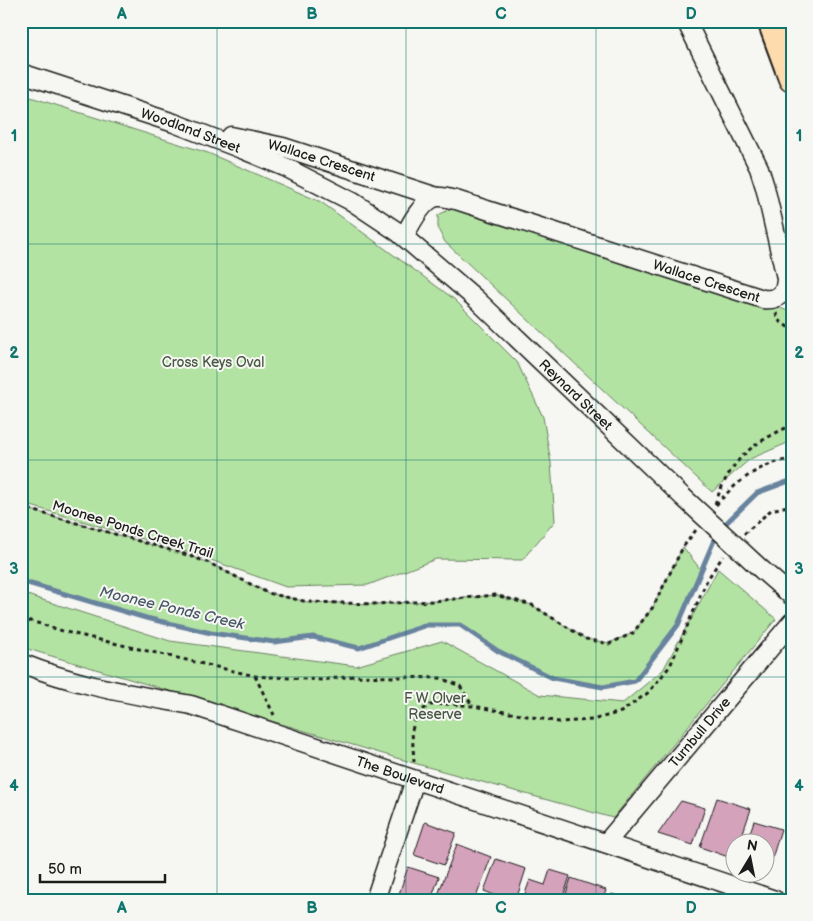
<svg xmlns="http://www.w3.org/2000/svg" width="813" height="921" font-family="'Balsamiq Sans',sans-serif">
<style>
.green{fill:#b3e3a3;stroke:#688060}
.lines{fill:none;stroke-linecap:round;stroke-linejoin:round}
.stream{stroke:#68839e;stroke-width:5}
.building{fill:#d5a2bc;stroke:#1c1c1c}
.minor-casing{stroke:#1c1c1c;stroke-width:21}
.highway-casing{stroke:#1c1c1c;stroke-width:30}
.path{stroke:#1c1c1c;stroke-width:3;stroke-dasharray:4 4;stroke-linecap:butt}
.minor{stroke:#f6f6f2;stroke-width:18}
.highway{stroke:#fedbac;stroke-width:26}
.minor-bridge-casing{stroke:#1c1c1c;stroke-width:21;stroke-linecap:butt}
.minor-bridge{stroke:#f6f6f2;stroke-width:18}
.grid{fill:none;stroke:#0f766e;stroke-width:1;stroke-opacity:0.55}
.labels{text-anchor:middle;stroke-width:4;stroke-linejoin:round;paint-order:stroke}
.street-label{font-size:14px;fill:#1c1c1c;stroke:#f6f6f2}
.park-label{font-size:14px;fill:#495844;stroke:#f6f6f2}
.water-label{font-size:15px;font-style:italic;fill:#485868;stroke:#f6f6f2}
.neatline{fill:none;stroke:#0f766e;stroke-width:2}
.grid-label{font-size:16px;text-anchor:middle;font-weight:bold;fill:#0f766e}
</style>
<rect width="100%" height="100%" fill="#f6f6f2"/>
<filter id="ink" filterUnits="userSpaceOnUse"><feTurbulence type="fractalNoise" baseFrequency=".02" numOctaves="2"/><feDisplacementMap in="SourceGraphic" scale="10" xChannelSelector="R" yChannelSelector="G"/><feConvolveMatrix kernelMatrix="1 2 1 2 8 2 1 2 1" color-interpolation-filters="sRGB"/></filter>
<g filter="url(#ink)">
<path class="green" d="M21,94l187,59 113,49 133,97 63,63 26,55 8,46 4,58 -33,39 -86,-1 -68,26 -82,2 -89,-32 -176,-52z
M455,207l337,105v129l-42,18 -38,33 -267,-250 -7,-13v-14z
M21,507l163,47 23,8 61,31 40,9 66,2 60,-3 61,-6 37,10 54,34 23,4 24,-10 20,-26 30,-60 18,23 -23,55 -43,56 -32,6 -50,-9 -55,-27 -38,-26h-33l-68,23 -46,-11 -39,5 -63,-9 -65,-15 -125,-37z
M718,569l58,50 -163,199 -196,-54 -396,-117v-54l149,48 186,25 86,-25 98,54 83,8 40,-33z"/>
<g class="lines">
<path class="stream" d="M21,581l125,37 65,15 63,9 39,-5 46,11 68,-23h33l38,26 55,27 50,9 32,-6 43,-56 40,-94 39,-38 35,-13"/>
</g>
<path class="building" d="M717,798l34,11 -12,35h-3l-2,15 -34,-12z
M681,801l24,7 -12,37 -35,-11z
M754,821l27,8 -10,33 -5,-2v-16h-20z
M425,822l31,11 -12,32 -30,-10z
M457,844l34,13 -16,43h-39z
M496,859l30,10 -10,31h-8l-24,-9z
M408,867l31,10 -8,23h-34z
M550,870l20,6 -8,24 -39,-1 7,-19 15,5z
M571,878l35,12 -3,10h-39z
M612,894l17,6h-19z"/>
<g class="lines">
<g class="minor-casing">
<g id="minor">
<path id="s1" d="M21,73l153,50 70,27 41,17 68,35 45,30 78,67 207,198"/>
<path id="s2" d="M231,136l52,11 154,50"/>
<path id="s3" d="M404,237c6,-12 18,-36 32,-40 6,-1 14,2 20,3l307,99c15,2 23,-6 23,-21l-21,-91 -6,-19 -73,-147"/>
<path d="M762,570l30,26"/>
<path id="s4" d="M21,663c57,23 110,31 170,42l584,195"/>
<path id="s5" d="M606,843l186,-221"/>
<path d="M375,900l40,-120"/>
</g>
</g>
<g class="highway-casing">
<path id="highway" d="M771,21l21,57"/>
</g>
<path class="path" d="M776,313l2,7 14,10
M715,504c16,-45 34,-59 77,-79
M716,505c20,-23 44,-42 76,-46
M21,507l163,47 23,8 61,31 40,9 66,2 60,-3 61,-6 37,10 54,34 23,5 24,-11 20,-26 30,-60 13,-17
M744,534l27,-24 21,-5
M21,618l45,14 189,44 67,4 32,-4 86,2 20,8 12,19
M21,628l8,-7
M255,676l19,39
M414,762l-2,-31 2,-9 5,-10 11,-7 19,-1 24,2 86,16 33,-2 29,-8 28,-20 21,-26 37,-86 16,-24"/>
<use href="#minor" class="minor"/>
<use href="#highway" class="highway"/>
<g class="minor-bridge-casing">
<path id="minor-bridge" d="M683,497l79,73"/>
</g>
<use href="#minor-bridge" class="minor-bridge"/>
</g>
</g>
<path class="grid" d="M217,21v879M406,21v879M596,21v879M21,244h771M21,460h771M21,677h771"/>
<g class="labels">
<g class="street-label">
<text dy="5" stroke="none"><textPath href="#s1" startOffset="179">Woodland Street</textPath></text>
<text dy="5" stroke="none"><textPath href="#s2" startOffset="94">Wallace Crescent</textPath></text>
<text dy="5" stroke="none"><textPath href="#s3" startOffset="336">Wallace Crescent</textPath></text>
<text dy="5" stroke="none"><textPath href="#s1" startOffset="652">Reynard Street</textPath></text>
<text transform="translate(133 529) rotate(17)" y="5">Moonee Ponds Creek Trail</text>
<text dy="5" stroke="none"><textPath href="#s5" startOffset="145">Turnbull Drive</textPath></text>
<text dy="5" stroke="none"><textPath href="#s4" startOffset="396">The Boulevard</textPath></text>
</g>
<g class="park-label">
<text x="213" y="367">Cross Keys Oval</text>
<text x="435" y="703">F W Olver<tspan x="435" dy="16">Reserve</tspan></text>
</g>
<g class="water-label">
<text transform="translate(172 608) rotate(13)" y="5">Moonee Ponds Creek</text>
</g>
</g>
<rect width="813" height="921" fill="none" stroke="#f6f6f2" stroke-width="55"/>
<g transform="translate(750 858) rotate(10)"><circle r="24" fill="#f6f6f2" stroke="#9f9f9c"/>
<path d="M0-4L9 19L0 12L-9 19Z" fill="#1c1c1c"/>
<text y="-8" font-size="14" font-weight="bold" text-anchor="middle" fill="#1c1c1c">N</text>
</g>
<path d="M40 874v8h125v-8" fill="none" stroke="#1c1c1c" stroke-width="2.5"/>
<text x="48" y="874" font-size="15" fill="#1c1c1c" stroke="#f6f6f2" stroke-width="4" paint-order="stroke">50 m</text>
<rect x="28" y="28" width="758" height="866" class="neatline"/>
<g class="grid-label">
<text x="122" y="19">A</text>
<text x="312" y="19">B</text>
<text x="501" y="19">C</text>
<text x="691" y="19">D</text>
<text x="14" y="141">1</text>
<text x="799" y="141">1</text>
<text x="14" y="358">2</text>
<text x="799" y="358">2</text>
<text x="14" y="574">3</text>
<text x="799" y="574">3</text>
<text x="14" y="791">4</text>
<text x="799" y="791">4</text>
<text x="122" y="913">A</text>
<text x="312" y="913">B</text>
<text x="501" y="913">C</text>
<text x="691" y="913">D</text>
</g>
</svg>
